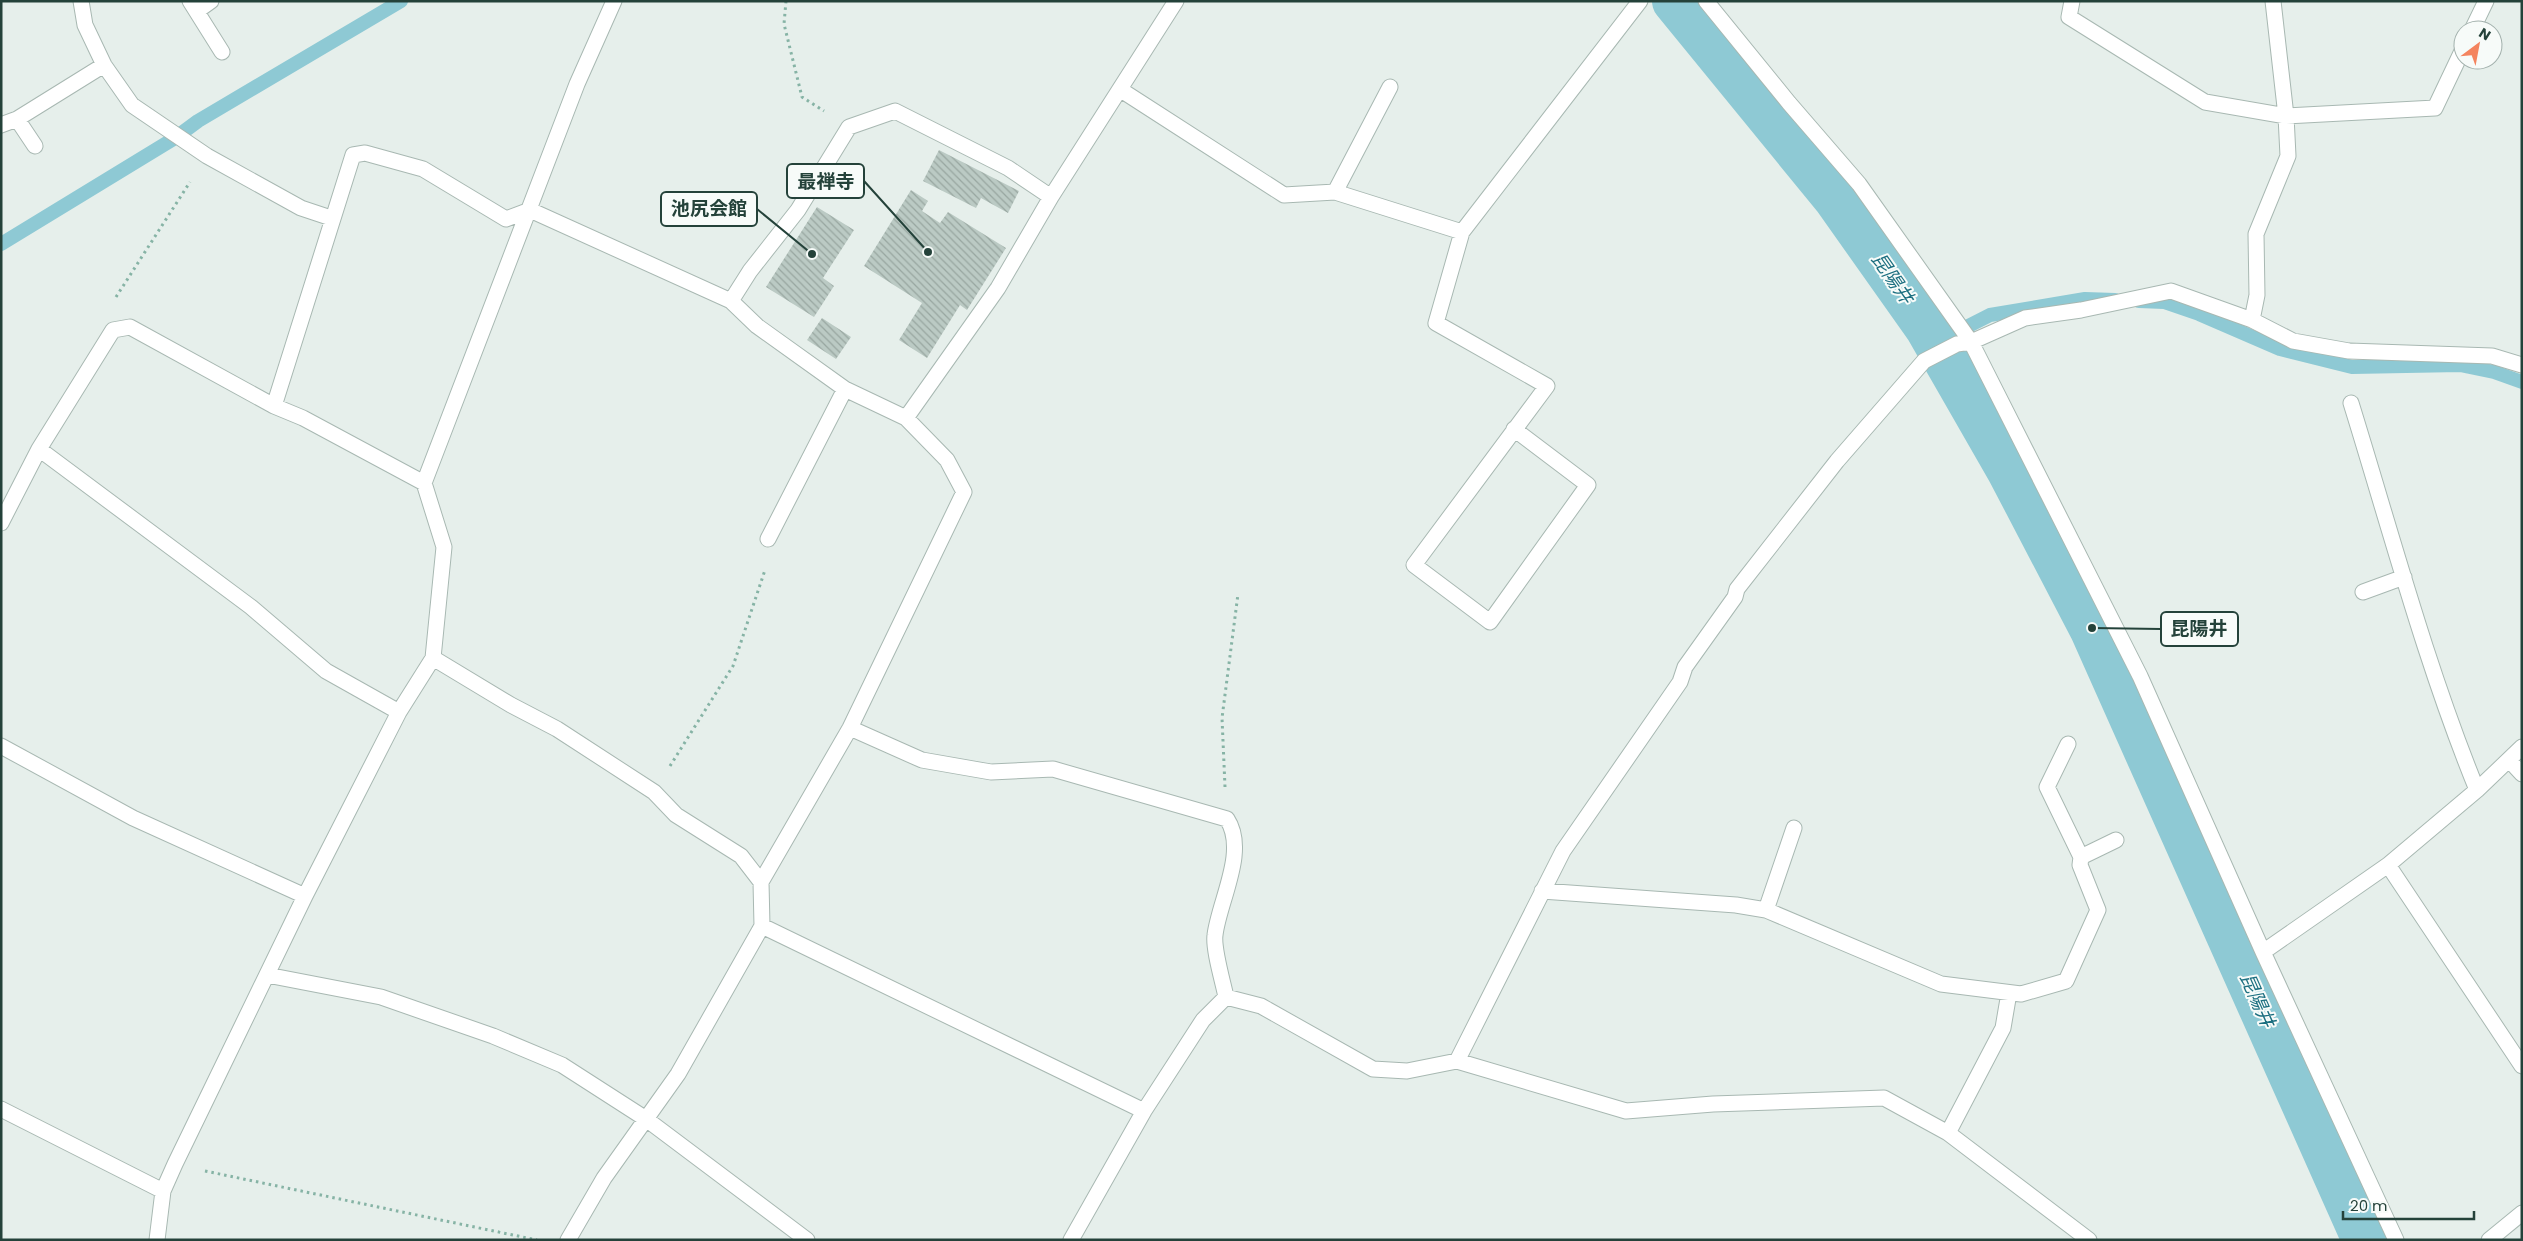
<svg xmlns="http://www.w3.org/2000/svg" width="2523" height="1241" font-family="Poppins,'Noto Sans JP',sans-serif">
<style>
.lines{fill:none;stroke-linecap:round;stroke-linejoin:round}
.stream{stroke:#8ec9d4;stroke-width:14}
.canal{stroke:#8ec9d4;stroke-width:46}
.building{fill:url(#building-back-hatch)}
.minor-casing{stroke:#a8b8b2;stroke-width:17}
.path{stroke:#86b3a5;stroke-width:3;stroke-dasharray:2.5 4;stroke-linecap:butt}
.minor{stroke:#fff;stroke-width:15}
.labels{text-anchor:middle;stroke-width:4;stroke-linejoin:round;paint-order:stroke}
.water-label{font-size:19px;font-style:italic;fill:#1c6f80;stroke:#f7fbf9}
.leader{fill:none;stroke:#24423a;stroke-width:2}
.callout-dot{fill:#24423a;stroke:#f7fbf9;stroke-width:2}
.callout{fill:#f7fbf9;stroke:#24423a;stroke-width:2}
.callout-label{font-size:19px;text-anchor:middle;font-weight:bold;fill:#24423a}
</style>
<defs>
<pattern id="building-back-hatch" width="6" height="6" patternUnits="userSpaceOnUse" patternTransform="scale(1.25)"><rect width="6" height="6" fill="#bbcac4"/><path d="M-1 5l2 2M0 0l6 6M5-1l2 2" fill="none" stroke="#98a6a0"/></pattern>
</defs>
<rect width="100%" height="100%" fill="#e6efeb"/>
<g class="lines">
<path class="stream" d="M1,244l174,-106 23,-17 203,-120
M2139,301l25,1 35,12 81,35 72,18 108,-2 34,7 28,10
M1937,342l53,-27 95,-16 30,1"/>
<path class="canal" d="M1675,1l161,197 92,130 82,143 82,157 273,612"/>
</g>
<path class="building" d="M939,150l80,41 -11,22 -27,-15 -5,10 -53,-27z
M911,190l17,11 -6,10 18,12 8,-11 58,36 -39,62 -7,-5 -33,53 -28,-18 23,-37 -58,-37z
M817,207l37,23 -31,48 11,8 -20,31 -48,-30z
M822,318l29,19 -15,22 -29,-19z"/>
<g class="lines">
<g class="minor-casing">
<path id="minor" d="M81,1l4,24 19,40 28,40 75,51 94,52 30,10
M190,1l32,51
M1706,1l83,102 70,81 112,158 169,334 123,276 133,288
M2072,1l-3,16 136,85 81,14 2,40 -32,78 1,61 -5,25
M2273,1l13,115 149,-8 28,-59
M197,11l14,-10
M2472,30l14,-29
M1121,90l163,105 51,-3 127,40
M17,119l18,27
M1,125l16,-6 87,-54
M1335,192l55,-105
M731,301l19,-30 48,-61 51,-83 46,-16 113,57 43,29
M2351,403c40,129 75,262 126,387
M274,406l79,-251 12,-2 58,16 83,50 24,-9 201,91 26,25 88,63 61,29 41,42 17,32 -114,236 -89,154 1,44 -84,148 -74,104 -36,62
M906,418l92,-130 53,-91 125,-196
M1514,429l74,56 -98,137 -76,-57 133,-179 -111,-63 26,-91 178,-231
M39,449l212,158 75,64 73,41
M1,523l38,-74 74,-119 17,-3 144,79 29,12 121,65
M768,539l77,-150
M2363,592l41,-15
M433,658l78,47 46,24 97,63 22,23 65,41 20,26
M850,728l72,32 69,12 62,-3 174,50c21,32 -8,82 -12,116 -2,14 8,47 11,62
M1,746l132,72 172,78
M2509,760l13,14
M2081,857l35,-17
M2388,865l134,201
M1542,891l194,14 30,5 175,74 80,10 45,-13 32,-71 -18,-45 1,-8 -34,-70 21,-43
M1766,910l28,-82
M762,926l382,185
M2263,952l125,-87 89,-75 45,-43
M267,975l114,22 112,39 69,29 84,54 161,121
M1457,1061l106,-210 117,-169 5,-15 50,-70 2,-8 100,-128 87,-100 33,-17 14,-2 54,-24 56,-8 90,-19 81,29 41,21 56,10 143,5 30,9
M1,1109l162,82
M1948,1133l55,-105 6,-35
M157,1240l6,-49 12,-27 130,-268 94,-184 34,-54 11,-111 -20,-64 153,-399 37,-83
M1071,1240l73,-129 59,-91 23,-23 35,9 112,63 34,2 50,-10 169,50 87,-7 171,-6 64,35 141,107
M2489,1240l33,-27"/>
</g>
<path class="path" d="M786,1l-2,23 18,73 22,14
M116,297l74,-115
M670,766l63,-100 32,-96
M1225,787l-3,-69 16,-124
M205,1171l332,69"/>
<use href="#minor" class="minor"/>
</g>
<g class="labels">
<g class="water-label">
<text transform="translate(1893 278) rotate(55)" y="7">昆陽井</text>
<text transform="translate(2258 1000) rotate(66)" y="7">昆陽井</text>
</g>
</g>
<path class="leader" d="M928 252L864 181M812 254L757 209M2092 628L2161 629"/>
<g class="callout-dot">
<circle cx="928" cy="252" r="5"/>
<circle cx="812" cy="254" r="5"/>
<circle cx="2092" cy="628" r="5"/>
</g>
<g class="callout">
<rect x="787" y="164" width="77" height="34" rx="5"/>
<rect x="661" y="192" width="96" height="34" rx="5"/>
<rect x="2161" y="612" width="77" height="34" rx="5"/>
</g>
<g class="callout-label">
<text x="826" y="188">最禅寺</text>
<text x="709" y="215">池尻会館</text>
<text x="2199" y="635">昆陽井</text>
</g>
<rect width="2523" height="1241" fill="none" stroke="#24423a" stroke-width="5"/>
<g transform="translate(2478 45) rotate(32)"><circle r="24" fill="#f7fbf9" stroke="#a3b1ad"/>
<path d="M0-4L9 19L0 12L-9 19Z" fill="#f4845f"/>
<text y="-8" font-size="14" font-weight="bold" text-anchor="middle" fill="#24423a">N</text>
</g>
<path d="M2343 1211v8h131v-8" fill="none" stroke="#24423a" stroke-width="2.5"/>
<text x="2350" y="1211" font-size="15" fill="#24423a" stroke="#f7fbf9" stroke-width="4" paint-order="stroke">20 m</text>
</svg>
